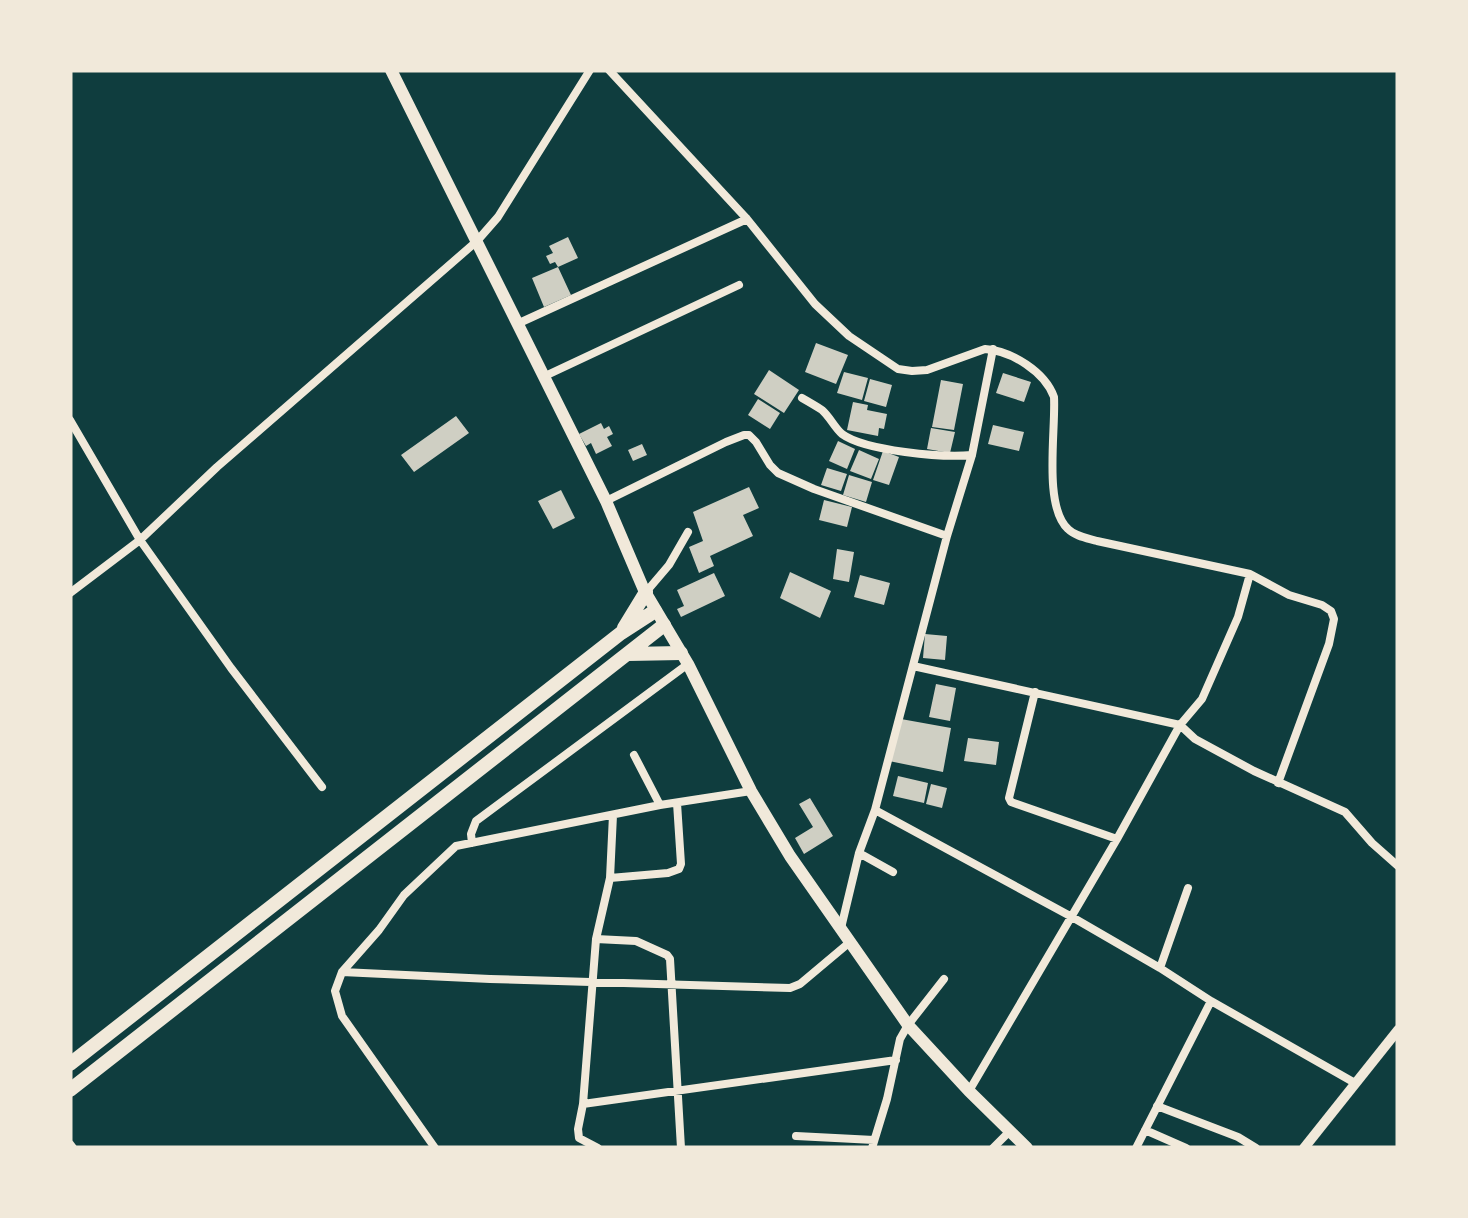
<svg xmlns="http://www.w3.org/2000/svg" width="1468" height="1218" font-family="'Asap Condensed',sans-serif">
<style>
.building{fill:#cfcfc3}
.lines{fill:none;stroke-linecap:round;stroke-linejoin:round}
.minor{stroke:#f1e9da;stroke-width:8}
.tertiary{stroke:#f1e9da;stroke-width:10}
.primary{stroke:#f1e9da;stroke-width:12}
.motorway{stroke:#f1e9da;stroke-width:14}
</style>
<rect width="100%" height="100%" fill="#0f3d3e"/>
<path class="building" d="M568,237l10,21 -20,9 13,28 -27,12 -12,-29 26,-11 -3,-5 -5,2 -4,-8 7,-3 -4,-7z
M816,343l32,12 -12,29 -31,-12z
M769,370l30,20 -15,23 -30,-19z
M844,372l24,6 -6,22 -25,-7z
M1003,373l28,9 -7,20 -28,-9z
M870,379l22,6 -6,22 -22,-6z
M941,380l22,4 -9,46 -22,-3z
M758,399l22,14 -10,16 -22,-14z
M853,402l15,3 -1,5 20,4 -3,15 -5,-1 -1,8 -31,-6z
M456,416l13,17 -55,39 -13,-17z
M601,423l3,6 5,-3 4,8 -6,3 5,9 -16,8 -5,-11 -5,3 -7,-12z
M993,425l31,7 -5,19 -31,-7z
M931,428l24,4 -5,21 -23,-4z
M838,441l17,8 -8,20 -18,-8z
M642,444l5,11 -14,6 -5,-11z
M859,450l20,9 -8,20 -21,-8z
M883,451l16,6 -10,28 -16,-5z
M827,468l20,6 -6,17 -20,-6z
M849,475l23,7 -6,20 -23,-7z
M749,487l10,21 -16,7 10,21 -43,20 4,10 -15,7 -10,-26 14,-6 -10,-29z
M561,490l14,28 -22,11 -15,-28z
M824,500l28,7 -5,20 -28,-7z
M837,549l17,3 -5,30 -16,-3z
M790,572l41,19 -11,27 -40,-20z
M714,573l11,23 -44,21 -4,-8 7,-3 -7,-16z
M860,575l30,8 -6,22 -30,-8z
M925,634l22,2 -2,24 -22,-2z
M936,684l20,4 -6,33 -21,-4z
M901,719l50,9 -8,44 -54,-11z
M968,738l31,4 -3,23 -32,-4z
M898,776l30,7 -4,20 -31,-7z
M931,784l16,4 -5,20 -16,-4z
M810,798l23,38 -29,18 -9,-16 18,-11 -14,-23z"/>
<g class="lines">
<path class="minor" d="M609,70l138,149 68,85 34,32 49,33 14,2 15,-1 58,-21c27,2 60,23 69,48 2,33 -11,109 14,132 7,7 19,9 29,12l153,33 39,21 33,10 9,6 3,8 -5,25 -51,139
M517,324l230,-105
M545,376l194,-91
M802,398c7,4 14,8 20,12 8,7 12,17 20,24 23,17 102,24 130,21
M70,420l70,120 91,128 91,119
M606,501l120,-59 18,-7h5l7,7 14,23 8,8 36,16 133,47
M646,592l23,-27 19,-33
M70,593l70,-53 77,-73 260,-226 21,-24 92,-147
M913,666l267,59 15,14 59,32 91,41 27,31 26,23
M1035,692l-26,106 2,4 106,37
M634,755l26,50
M875,810l197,107 88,51 51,33 144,82
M472,843l-1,-9 5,-13 212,-157
M859,853l34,19
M610,878l58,-5 11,-4 2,-5 -4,-61
M841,928l18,-75 16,-43 72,-274 25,-81 21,-106
M596,939l40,2 31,14 3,4 11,189
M1160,968l28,-80
M342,972l148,7 300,9 10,-4 50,-42
M969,1091l148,-252 63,-114 22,-26 36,-82 12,-43
M583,1104l313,-44
M1157,1106l81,31 18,11
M1145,1130l41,18
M796,1136l78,4
M70,1144l3,4
M435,1148l-93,-132 -7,-25 7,-19 37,-42 25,-35 52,-49 204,-41 91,-14
M598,1148l-19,-10 -1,-9 5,-25 13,-165 14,-61 3,-63
M872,1148l15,-49 13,-60 8,-14 36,-46
M993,1148l17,-17
M1136,1148l75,-147"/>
<path class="tertiary" d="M1304,1148l94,-118"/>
<path class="primary" d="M391,70l215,431 38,89 44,74 63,127 39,65 118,169 61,66 58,57"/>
<path class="motorway" d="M624,628l22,-36
M628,654l53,-1
M70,1064l551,-431 34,-22
M70,1090l594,-465"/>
</g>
<rect width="1468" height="1218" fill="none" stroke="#f1e9da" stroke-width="145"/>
</svg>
